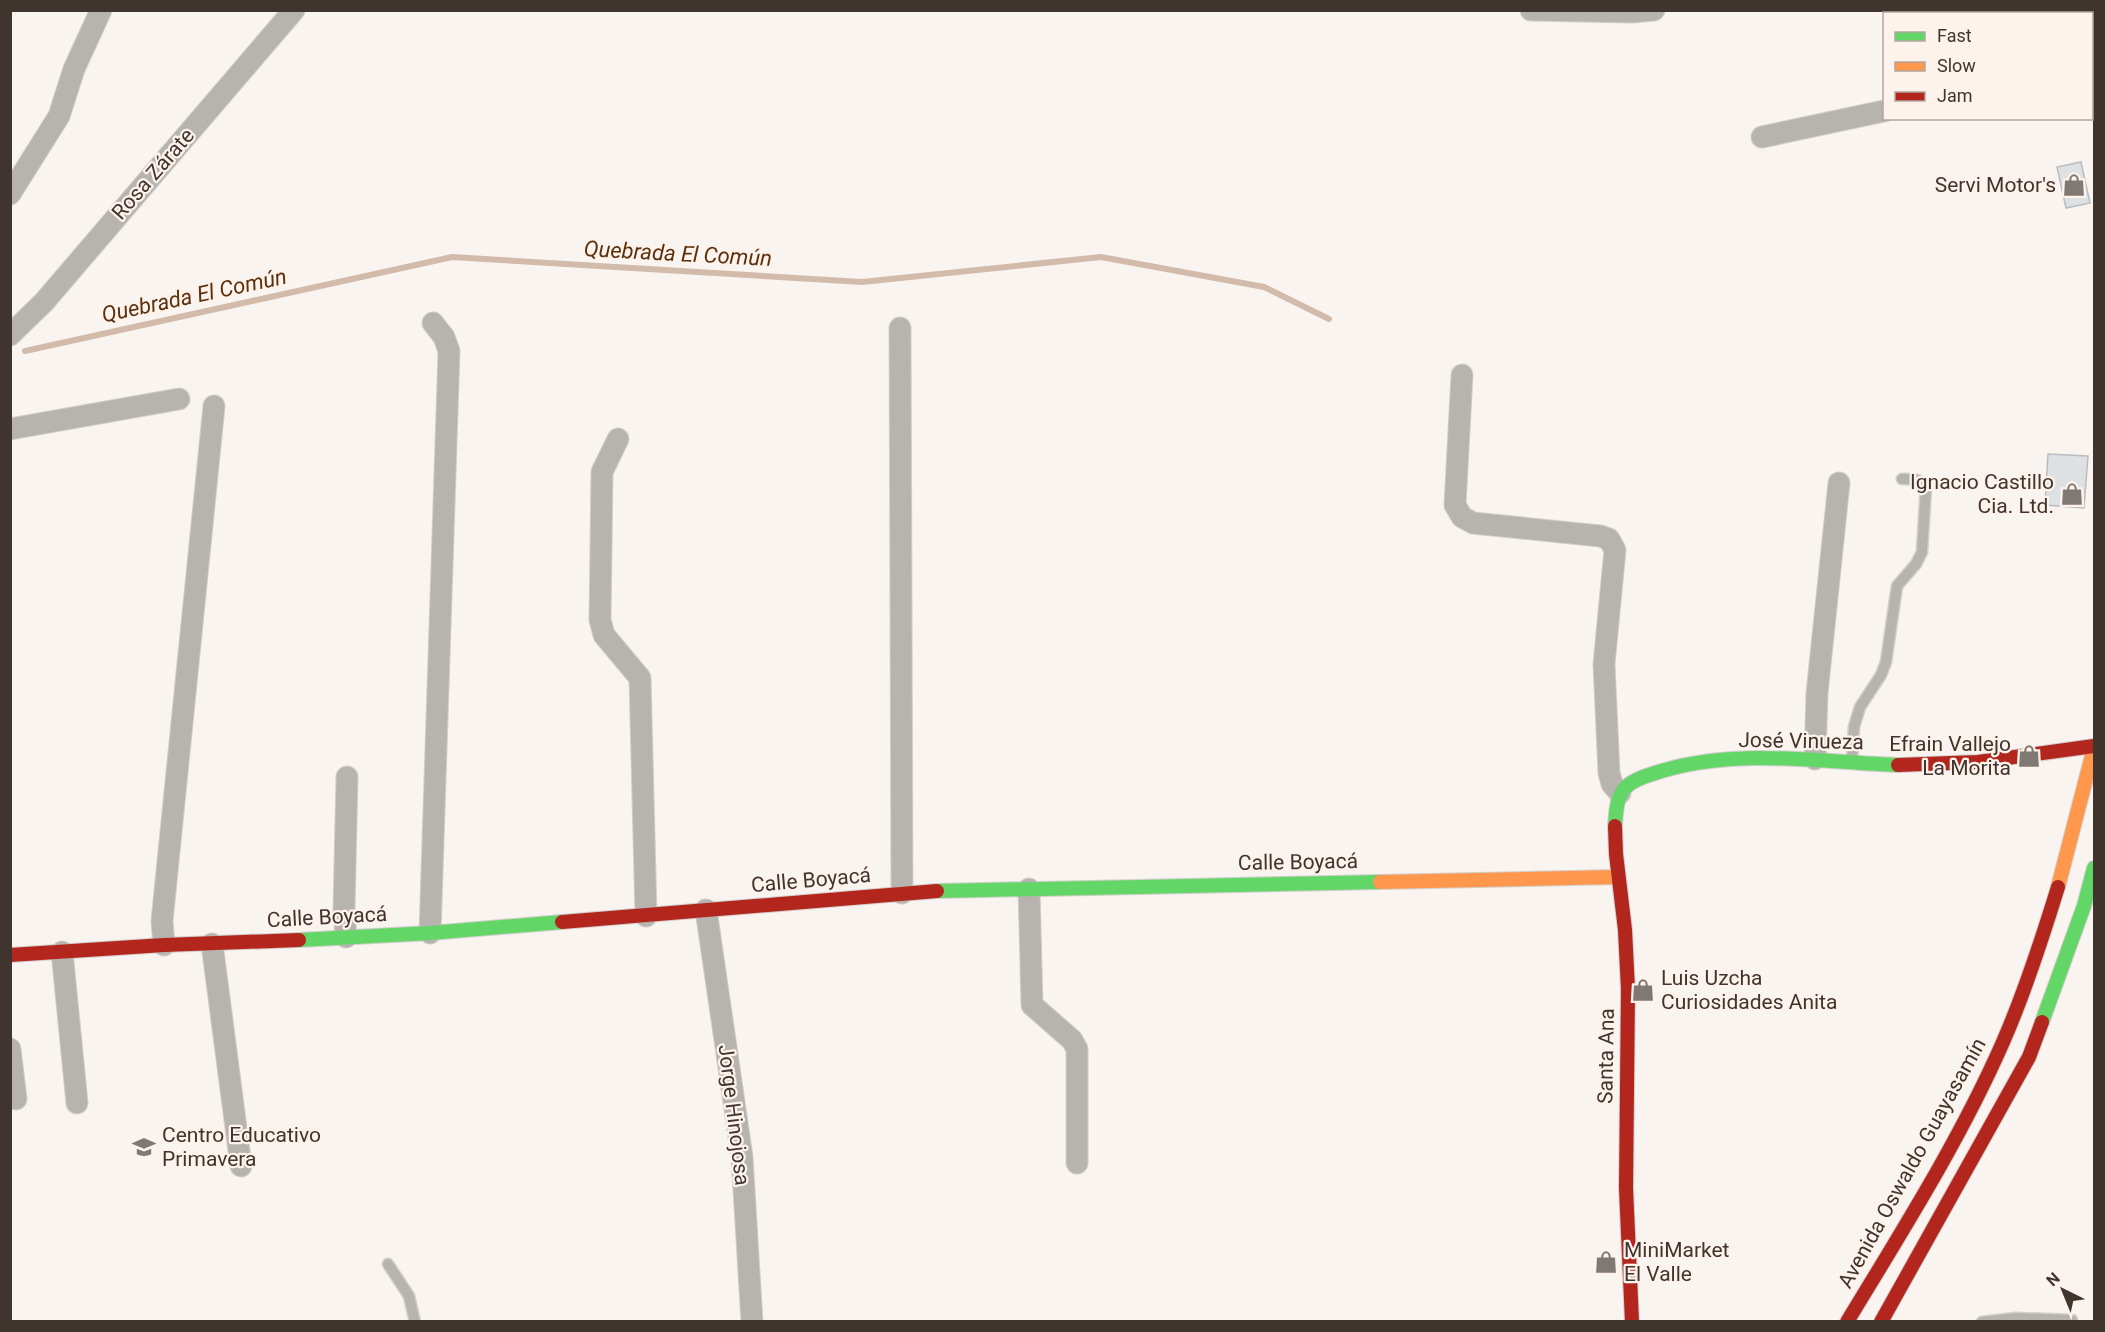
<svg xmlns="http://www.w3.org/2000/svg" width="2105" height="1332" font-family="Roboto,sans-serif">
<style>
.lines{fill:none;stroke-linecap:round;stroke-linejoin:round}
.stream{stroke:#d2bbab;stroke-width:6}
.building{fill:#dee1e4;stroke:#bbbcbe;stroke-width:1.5}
.lane-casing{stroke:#d3ceca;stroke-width:13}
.street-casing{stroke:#d3ceca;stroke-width:23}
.fast-casing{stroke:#d3ceca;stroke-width:16}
.slow-casing{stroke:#d3ceca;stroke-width:16}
.jam-casing{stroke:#d3ceca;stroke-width:16}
.lane{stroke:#b7b3af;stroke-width:10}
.street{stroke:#b7b3af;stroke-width:21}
.fast{stroke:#63d668;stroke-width:14}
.slow{stroke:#ff974d;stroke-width:14}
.jam{stroke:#b3261e;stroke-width:14}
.labels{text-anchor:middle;stroke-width:4.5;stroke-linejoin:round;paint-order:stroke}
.street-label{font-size:21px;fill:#3f352e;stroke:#fdf3ec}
.poi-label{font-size:21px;fill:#3f352e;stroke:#fdf3ec;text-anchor:end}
.water-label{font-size:22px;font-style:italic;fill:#5a300d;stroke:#fdf3ec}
</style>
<rect width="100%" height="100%" fill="#f9f4f0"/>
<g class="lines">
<path class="stream" d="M25,351l427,-94 410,25 239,-25 163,30 65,32"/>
</g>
<path class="building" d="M2081,162l9,41 -24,5 -9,-41z
M2048,454l40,2 -4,52 -39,-3z"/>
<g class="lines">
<g class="lane-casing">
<path id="lane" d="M1852,761l2,-34 6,-20 21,-32 5,-13 11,-76 19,-22 6,-12 4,-65c-6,-9 -14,-8 -24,-8
M388,1264l21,32 6,26
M1982,1322l34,-4 56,2"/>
</g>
<g class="street-casing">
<path id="street" d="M1531,10l101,2 22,-2
M2092,67l2,-1
M1762,137l122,-26
M10,194l49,-78 15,-47 27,-59
M900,328l2,565
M10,335l34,-33 250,-292
M1462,375l-7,130 7,12 11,6 127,13 9,3 6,11 -11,114 5,109 3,11 8,9
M10,429l169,-30
M618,439l-16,33 -2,148 4,15 36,43 6,238
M1815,759l2,-66 22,-210
M1029,889l3,116 40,35 5,9v114
M706,910l36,247 10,165
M430,933l19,-582 -5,-14 -11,-14
M346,937l-2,-28 3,-132
M212,944l29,222
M164,945l-2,-24 52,-515
M62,952l15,151
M10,1049l6,50"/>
</g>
<g class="fast-casing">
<path id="fast" d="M1615,826c1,-13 1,-29 11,-39 7,-7 19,-11 29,-14 78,-26 162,-11 243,-8
M937,891l443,-9
M299,940l131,-7 132,-11
M2042,1022l42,-116 10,-38"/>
</g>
<g class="slow-casing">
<path id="slow" d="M1380,882l237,-5
M2058,887l36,-139"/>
</g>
<g class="jam-casing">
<path id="jam" d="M1898,765l80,-3 116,-16
M1615,826l1,28 9,76 3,59 -2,199 6,134
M562,922l375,-31
M10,955l154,-10 135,-5
M1847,1322c55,-91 113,-182 156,-280 22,-50 39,-103 55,-155
M1881,1322l148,-265 13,-35"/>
</g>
<use href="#lane" class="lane"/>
<use href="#street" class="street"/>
<use href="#fast" class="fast"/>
<use href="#slow" class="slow"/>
<use href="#jam" class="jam"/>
</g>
<defs>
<g id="shop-bare" transform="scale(1.8)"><path d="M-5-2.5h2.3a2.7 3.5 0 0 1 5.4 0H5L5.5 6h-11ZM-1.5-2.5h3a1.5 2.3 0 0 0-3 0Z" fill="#807872" stroke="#fdf3ec" stroke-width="2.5" paint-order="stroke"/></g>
<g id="school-bare" transform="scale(1.8)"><path d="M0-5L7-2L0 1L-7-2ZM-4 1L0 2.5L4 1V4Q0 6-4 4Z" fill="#807872" stroke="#fdf3ec" stroke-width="2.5" paint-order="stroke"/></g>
</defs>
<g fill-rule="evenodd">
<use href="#shop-bare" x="2074" y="185"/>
<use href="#shop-bare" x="2072" y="494"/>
<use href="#shop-bare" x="2029" y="756"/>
<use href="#shop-bare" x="1643" y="990"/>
<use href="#school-bare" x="144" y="1147"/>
<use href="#shop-bare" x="1606" y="1262"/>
</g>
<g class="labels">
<g class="street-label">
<text transform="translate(153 174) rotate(-49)" y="7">Rosa Zárate</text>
<text transform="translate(1801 741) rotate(1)" y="7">José Vinueza</text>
<text transform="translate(1298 862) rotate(-1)" y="7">Calle Boyacá</text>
<text transform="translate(811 880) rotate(-5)" y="7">Calle Boyacá</text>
<text transform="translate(327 917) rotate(-3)" y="7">Calle Boyacá</text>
<text transform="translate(1606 1056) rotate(-89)" y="7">Santa Ana</text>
<text transform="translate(734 1115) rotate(83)" y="7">Jorge Hinojosa</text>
<text transform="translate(1912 1163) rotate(-61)" y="7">Avenida Oswaldo Guayasamín</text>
</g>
<g class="poi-label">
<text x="2056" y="192">Servi Motor's</text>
<text x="2054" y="489">Ignacio Castillo<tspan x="2054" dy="24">Cia. Ltd.</tspan></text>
<text x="2011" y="751">Efrain Vallejo<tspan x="2011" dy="24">La Morita</tspan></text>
<text x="1661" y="985" text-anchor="start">Luis Uzcha<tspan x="1661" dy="24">Curiosidades Anita</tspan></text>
<text x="162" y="1142" text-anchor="start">Centro Educativo<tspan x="162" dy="24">Primavera</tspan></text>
<text x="1624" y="1257" text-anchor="start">MiniMarket<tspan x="1624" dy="24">El Valle</tspan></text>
</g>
<g class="water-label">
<text transform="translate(678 253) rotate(3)" y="8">Quebrada El Común</text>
<text transform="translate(194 295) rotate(-12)" y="8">Quebrada El Común</text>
</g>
</g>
<rect width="2105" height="1332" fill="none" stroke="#3f352e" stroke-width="24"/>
<rect x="1883" y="12" width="210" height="108" fill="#fdf3ec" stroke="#b1a7a0" stroke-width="1.5"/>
<rect x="1895" y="32" width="30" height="9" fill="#63d668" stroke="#b1a7a0" stroke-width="1.5"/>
<text x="1937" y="42" font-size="18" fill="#3f352e">Fast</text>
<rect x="1895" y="62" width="30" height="9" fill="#ff974d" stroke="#b1a7a0" stroke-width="1.5"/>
<text x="1937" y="72" font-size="18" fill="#3f352e">Slow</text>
<rect x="1895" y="92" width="30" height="9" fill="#b3261e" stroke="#b1a7a0" stroke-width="1.5"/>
<text x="1937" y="102" font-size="18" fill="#3f352e">Jam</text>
<g transform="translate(2063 1290) rotate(317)" stroke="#fdf3ec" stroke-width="4.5" paint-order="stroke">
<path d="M0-4.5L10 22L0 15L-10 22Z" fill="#3f352e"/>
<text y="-9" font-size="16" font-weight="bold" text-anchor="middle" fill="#3f352e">N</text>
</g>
</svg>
